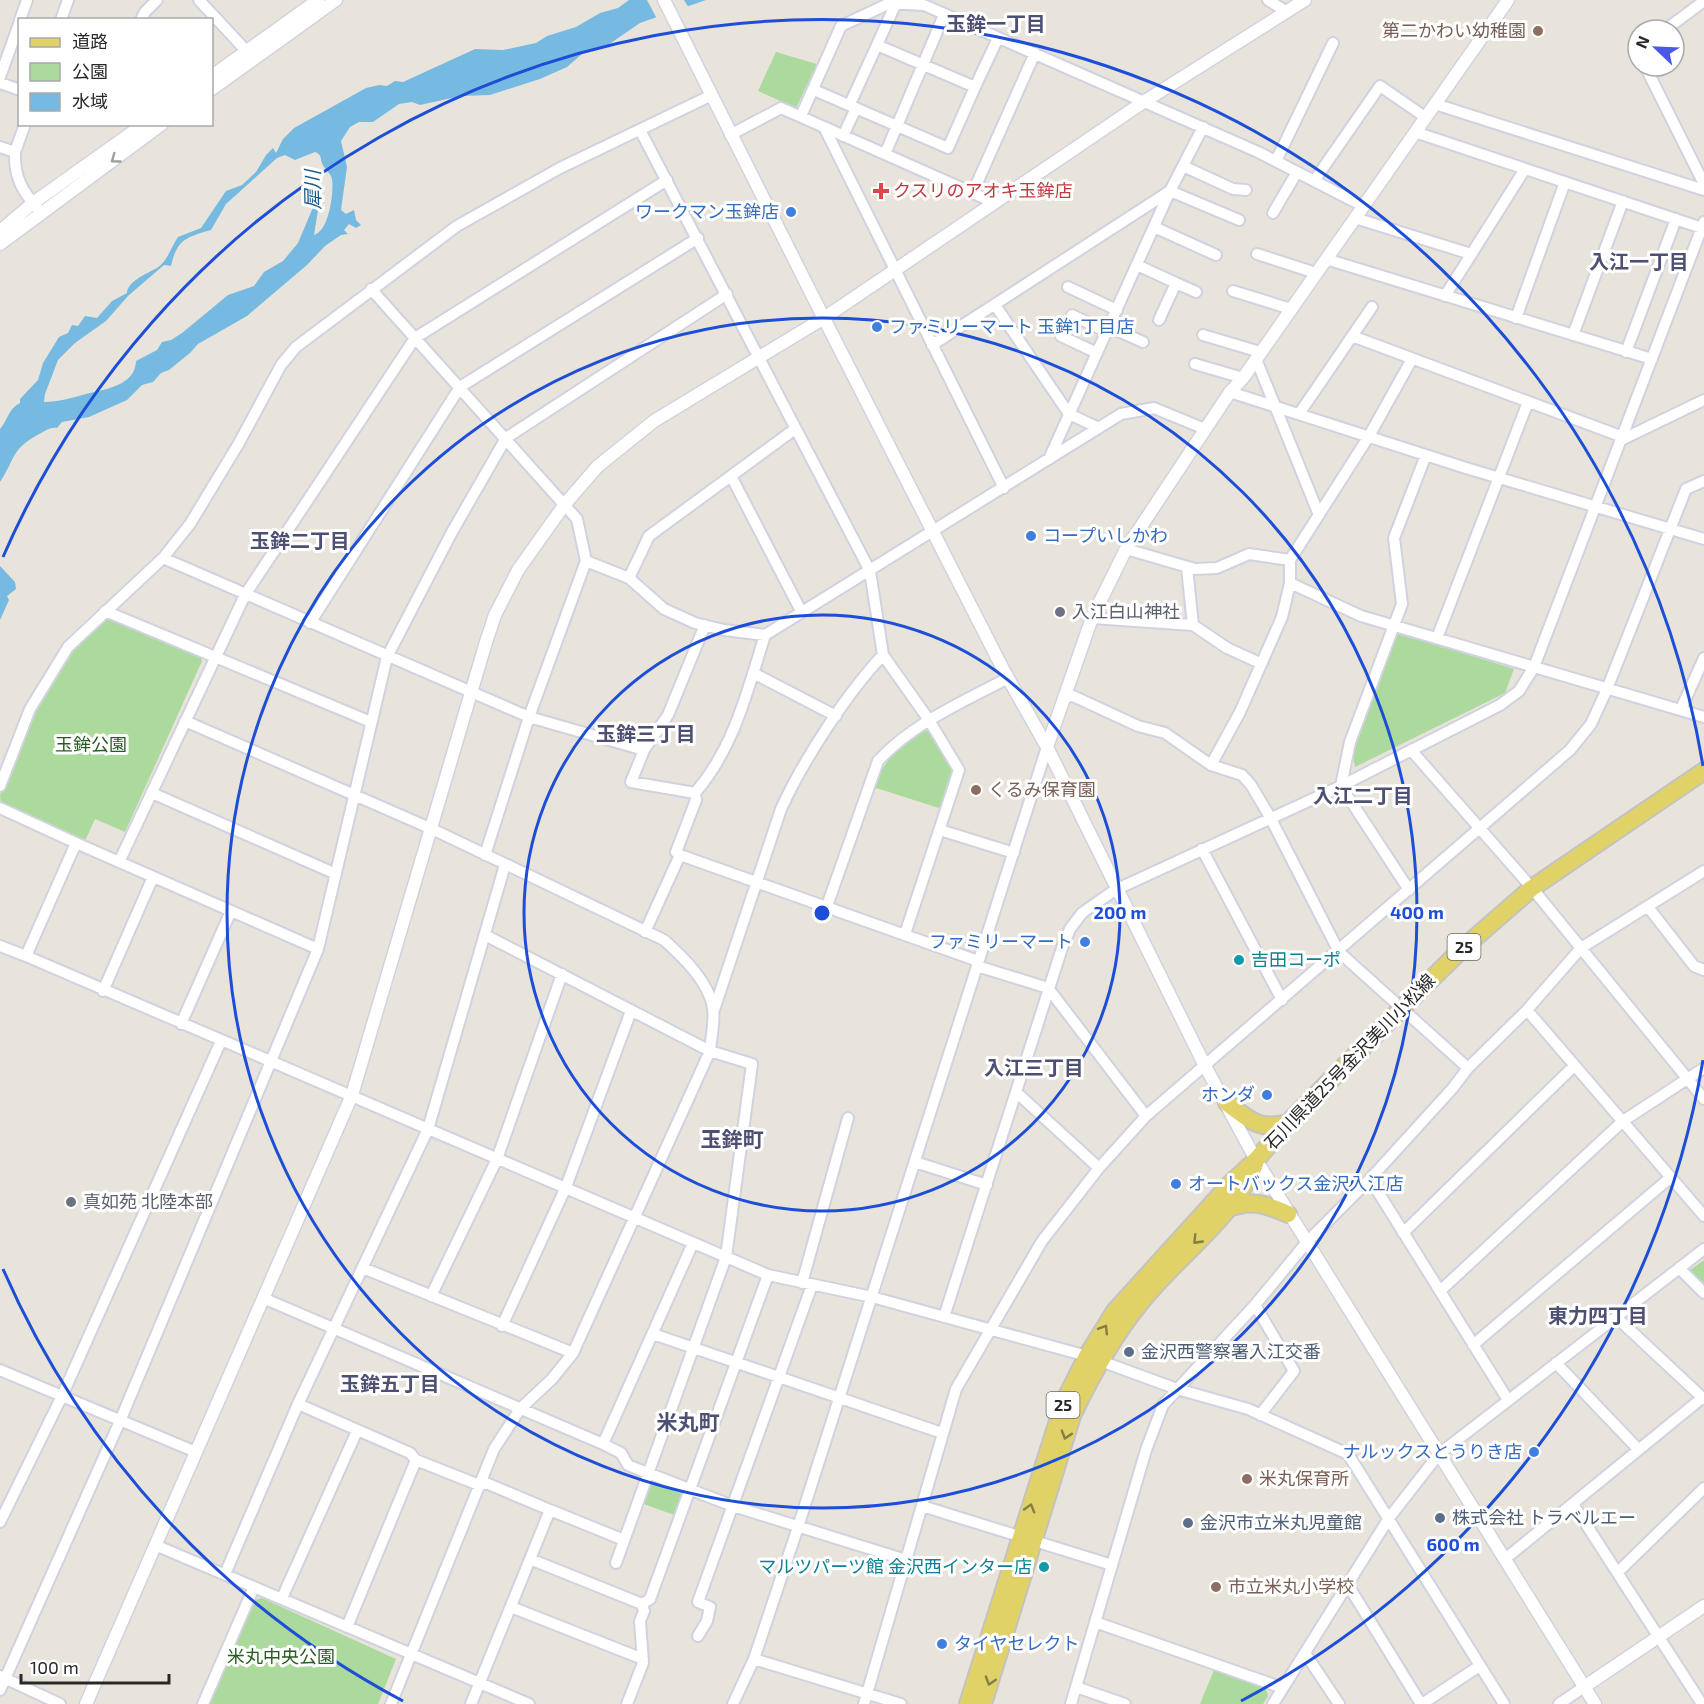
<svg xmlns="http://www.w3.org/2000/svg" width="1704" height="1704" font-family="'Exo 2','Noto Sans JP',sans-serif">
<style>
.green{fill:#abda9c}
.water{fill:#77bae1;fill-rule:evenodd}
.pier{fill:#e9e4db}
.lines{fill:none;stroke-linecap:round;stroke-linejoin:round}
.minor-casing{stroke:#d0d2df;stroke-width:14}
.tertiary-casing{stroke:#d0d2df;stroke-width:15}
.primary-casing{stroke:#c3c3c3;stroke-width:20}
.minor{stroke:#fff;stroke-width:10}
.tertiary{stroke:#fff;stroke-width:12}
.primary{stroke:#e1d267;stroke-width:16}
.oneway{stroke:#9e9e9e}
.oneway2{stroke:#847d48}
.ring{fill:none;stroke:#1d4ed8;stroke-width:3}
.education-dot{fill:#8d6e63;stroke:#fff;stroke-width:2}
.health-dot{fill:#e0444e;stroke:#fff;stroke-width:2}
.shop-dot{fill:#3f7fe0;stroke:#fff;stroke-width:2}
.worship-dot{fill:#6b7280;stroke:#fff;stroke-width:2}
.culture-dot{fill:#0f9aa8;stroke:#fff;stroke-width:2}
.service-dot{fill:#5c6f8a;stroke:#fff;stroke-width:2}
.labels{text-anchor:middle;stroke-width:6;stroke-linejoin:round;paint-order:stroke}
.shield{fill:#fff;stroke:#686868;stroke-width:1.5}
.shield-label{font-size:16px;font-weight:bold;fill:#282828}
.education-label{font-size:18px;fill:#785e54;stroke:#fff;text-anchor:start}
.health-label{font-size:18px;fill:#be3a42;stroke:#fff;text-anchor:start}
.shop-label{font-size:18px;fill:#366cbe;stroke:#fff;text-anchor:end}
.worship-label{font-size:18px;fill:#5b616d;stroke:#fff;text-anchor:start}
.park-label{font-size:18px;fill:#265c20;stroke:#fff}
.culture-label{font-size:18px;fill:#0d838f;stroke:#fff;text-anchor:start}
.street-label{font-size:18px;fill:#282828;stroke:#fff}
.service-label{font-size:18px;fill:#4e5e75;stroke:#fff;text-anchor:start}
.neighbourhood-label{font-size:20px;font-weight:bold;fill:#4d5073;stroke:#fff}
.water-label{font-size:20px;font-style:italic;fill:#1a5889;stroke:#fff}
.quarter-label{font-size:21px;font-weight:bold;fill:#4d5073;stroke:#fff}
.centre{fill:#1d4ed8;stroke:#fff;stroke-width:3}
.ring-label{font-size:18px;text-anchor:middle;font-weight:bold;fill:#1d4ed8;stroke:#fff;stroke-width:6;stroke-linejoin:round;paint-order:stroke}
</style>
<rect width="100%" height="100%" fill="#e9e4db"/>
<path class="green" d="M776,52l41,12 -21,44 -38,-17z
M105,615l95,40 2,6 -77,171 -30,-13 -10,22 -84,-37 -1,-9 33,-85 36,-61z
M1396,632l118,37 -9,24 -150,74 -3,-15z
M924,729l4,2 26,37 -12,41 -69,-22c11,-28 28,-41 51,-58z
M1704,1260v23l-14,-13z
M650,1479l35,13 -8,24 -36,-13z
M262,1598l134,61 -18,45h-169l46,-104z
M1214,1670l52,19 2,7 -5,8h-63z"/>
<path class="water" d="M629,0h77l-66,23 -32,22 -26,9 -15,13 -27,12 -50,16 -29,1 -41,9 -8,-3 -13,2 -26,18h-14l-9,5 -9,14 6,26 -6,43 5,4 8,-4 2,10 5,5 -5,3 -7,-4 -5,6 4,4 -7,1 -16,11 -18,19 -60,51 -49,28 -8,9 -21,17 -8,3 -8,9 -11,3 -15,15 -38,17 -27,5 -5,6c-8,-1 -11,3 -18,6 -29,16 -23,24 -39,48v-53c7,-7 8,-20 20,-26v-4l18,-19 5,-17 16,-26 9,-4 4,-8 6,1 7,-10 12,2 15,-17 15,-8c0,-12 23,-21 30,-25 10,-6 14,-21 21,-31l23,-9 25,-37 16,-6 14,-13 10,-17 7,-7 3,5 7,-14 11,-11 72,-40 13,-3 8,1 8,-5 8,1 72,-33 28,1 33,-7 11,-7 29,-9 24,-14 18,-5zM315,152c7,3 5,5 7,11 2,6 9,10 10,16 2,14 -3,52 -18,56l4,-25 -4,-5 -16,38 -15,18 -19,11 -10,14 -26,9 -46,38 -11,7 -9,2 -5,8 -21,11c-1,25 -31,28 -50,33 -15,4 -27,8 -42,8l1,-8 13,-34 17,-17 31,-22 22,-25 36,-31 7,1c6,-27 16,-29 40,-36l15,-26 51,-46 8,-3 10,5z
M0,566l15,16 1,7 -9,7 2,4 -9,20z"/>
<path class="pier" d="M647,0h37l5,8 -32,11z"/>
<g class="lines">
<g class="minor-casing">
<path id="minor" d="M199,0l53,57
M1268,0l19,12
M20,20l7,-20
M61,20l7,-20
M141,20l4,-8 12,-12
M1665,30l39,-29
M877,45l19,-42
M1645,66l59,118
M0,77l20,-56
M0,83l20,7
M814,90l134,58 27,-61
M850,104l27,-59 98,42 23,-49
M1435,104l269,86
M801,116l40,-90 49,-23 34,2 334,147 105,54
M824,127l180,361
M640,130l230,441 13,84 46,65 30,50 -54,164
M1415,132l287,96
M730,135l51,-27 212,94
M843,136l13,-28
M0,147l15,5c-1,25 7,39 23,57
M15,152l10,-28
M885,154l59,-139
M1276,161l57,-118
M1183,166l50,23 13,1
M1314,181l66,-95 45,31
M1170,191l69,29
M973,192l62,-139
M1273,213l24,-41
M1355,218l116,36
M1154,227l62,28
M1257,254l59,19
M1326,259l326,100
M1137,265l39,18 -17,37
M1176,283l20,9
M1068,287l49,23
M371,289l206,230 9,42 -57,156 -44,138
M1233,291l58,18
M1445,296l80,-127
M995,305l74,109 30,14
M1072,315l35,17
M1516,318l49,-136
M1109,327l34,15
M1203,335l57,17
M1573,335l50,-134
M1061,336l36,17
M1352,336l271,101
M932,345l238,-154
M1626,352l50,-133
M1256,359l63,156
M1195,364l48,14
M1230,392l236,76 238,71
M1299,414l73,-107
M1621,440l83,-40
M1049,459l121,-268 33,-64
M731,476l70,135
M1126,549l69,20 22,-1 32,-14 41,6
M163,558l366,159 115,33
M586,561l43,17 35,31 31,14 29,7 41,5
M1187,568l6,57
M629,578l20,-42 146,-107
M1290,583l71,33 343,101
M105,611l266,111
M1092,618l101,7 34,23 33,15
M310,623l150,-236 238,-149
M1437,638l91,-236
M753,673l83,43
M1065,697l8,-1 65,30 27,7 46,32 31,10 9,10 19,32 69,135 129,116
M1681,709l23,-51
M185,721l247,108 232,111c19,17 45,42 49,68 2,13 -2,30 -3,43l-137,302 -21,26 -32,30 -26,40 -103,255
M1411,750l121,138 172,211
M1211,765l29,-53 42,-95 8,-34v-23l79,-124 43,-77
M0,786l30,-77 38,-62 95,-89 27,-34 49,-81 42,-78 15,-18 161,-121 103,-58 152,-73
M152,793l184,81
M695,793l-64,-11 13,-32 24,-35 37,-90
M0,808l76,35 -50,113 742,319 104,22 215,59 90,33 71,20 100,45 156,250
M940,830l74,23
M76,843l242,106
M1202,849l80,151
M119,862l126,-267 170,-257 252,-158
M1409,890l-68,-104 9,-44 52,-138 -8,-66 32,-83
M827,906l51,-145c35,-38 85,-59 130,-83
M1648,907l46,59 10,4
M645,932l35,-77
M485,935l225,116 42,13 -26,193 -110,306
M0,946l26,10
M978,961l-298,-106 -4,-3 20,-52 -1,-7c39,-45 52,-101 70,-158l356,-221 33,-6 51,21
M977,966l71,22 98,128
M103,991l50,-114
M714,1010l67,-201c22,-48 65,-115 102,-154
M1527,1010l177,206
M181,1024l50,-113
M1017,1093l82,75
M915,1162l72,23
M1370,1179l138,221
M1403,1233l171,-167
M363,1268l210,85
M1679,1268l25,25
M802,1283l46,-165
M1440,1291l183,-170 81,-53
M431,1296l66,-137 65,-185
M263,1298l340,146 18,9 7,12 12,5 93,36 173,54
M1255,1305l39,66 -34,44
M944,1317l118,-369 8,-19 12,-16 33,-23 226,-104 159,-81 19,-14 15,-24 170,-445
M1616,1317l88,82
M502,1326l64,-139 65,-176
M653,1334l289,99
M1473,1345l198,-168
M1556,1363l82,86
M0,1370l196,82
M298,1404l112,49 6,7 63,25 7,-2 64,27 -79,194
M603,1444l90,-201
M1573,1504l129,200
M922,1506l190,59
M550,1510l74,30
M0,1522l62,-126 159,-355
M155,1545l374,159
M530,1559l112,45
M1505,1559l197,-161
M1619,1571l85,-83
M225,1574l73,-170 130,-275 77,-264
M1348,1585l73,119
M282,1598l75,-167
M511,1607l132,52
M1095,1622l188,66
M347,1627l69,-167
M698,1636l9,-15 3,-14 -12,-5 114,-317
M1305,1653l34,51
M754,1659l147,45
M0,1676l60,28
M1076,1687l49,17
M0,1690l120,-269 198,-472 69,-292 65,-125 54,-94 221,-144
M203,1704l51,-117
M627,1704l16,-41 -3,-42 4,-10 -2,-7 8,-5 118,-324
M733,1704l21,-45 44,-132 249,-780
M864,1704l92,-315 86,-148 57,-73 47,-52 424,-366 21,-26 16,-35 79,-200 18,-8
M1071,1704l75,-254 17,-45 92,-100 52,-63 63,-63 82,-90 16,-21 59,-58 54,-62 123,-77
M1273,1704l116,-186 50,-64 265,-205
M1422,1704l56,-37
M1559,1704l25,-17"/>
</g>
<g class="tertiary-casing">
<path id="tertiary" d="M664,0l146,291 194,380 43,76 157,317 52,96 339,544
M212,76l106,-76
M212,89l124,-89
M0,231l33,-28 111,-79
M0,244l162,-120
M1047,747l45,-129 34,-69 104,-157 13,-14 265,-378
M1584,1687l120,-81
M86,1704l266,-609 134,-453 9,-27 23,-45 47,-66 33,-38 56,-45 170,-103 321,-217 160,-101"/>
</g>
<g class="primary-casing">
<path id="primary" d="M1227,1103c23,17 31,28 61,20
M1227,1209c24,-10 39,-5 61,5
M968,1704l96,-302 23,-46 28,-45 117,-129 24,-22 32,-37 115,-116 59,-58 70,-61 172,-117
M983,1704l89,-288c19,-40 41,-80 69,-114 36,-46 92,-83 114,-138"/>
</g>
<use href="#minor" class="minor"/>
<use href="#tertiary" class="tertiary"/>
<use href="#primary" class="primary"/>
</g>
<defs><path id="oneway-chevron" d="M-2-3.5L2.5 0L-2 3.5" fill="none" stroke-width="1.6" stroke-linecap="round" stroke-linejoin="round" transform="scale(1.5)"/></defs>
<use class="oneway" href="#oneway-chevron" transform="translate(115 159) rotate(144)"/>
<g class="oneway2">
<use href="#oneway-chevron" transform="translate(1197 1240) rotate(134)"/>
<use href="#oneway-chevron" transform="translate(1104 1329) rotate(-58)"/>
<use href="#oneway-chevron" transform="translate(1066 1435) rotate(107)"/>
<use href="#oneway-chevron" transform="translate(1030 1508) rotate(-74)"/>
<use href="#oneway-chevron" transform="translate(990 1681) rotate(107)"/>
</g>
<g class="ring">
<circle cx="822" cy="913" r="298"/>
<circle cx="822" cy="913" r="595"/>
<path d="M1703 1060A893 893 0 0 1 1241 1701M403 1701A893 893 0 0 1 3 1269M3 557A893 893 0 0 1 1703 766"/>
</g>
<g class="education-dot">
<circle cx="1538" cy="31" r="6"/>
<circle cx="976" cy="790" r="6"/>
<circle cx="1247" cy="1479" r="6"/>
<circle cx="1216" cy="1587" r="6"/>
</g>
<path class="health-dot" d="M878 182h6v6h6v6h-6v6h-6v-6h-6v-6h6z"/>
<g class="shop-dot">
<circle cx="791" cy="212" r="6"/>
<circle cx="877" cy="327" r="6"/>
<circle cx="1031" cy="536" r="6"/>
<circle cx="1085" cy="942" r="6"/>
<circle cx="1267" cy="1095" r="6"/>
<circle cx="1176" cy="1184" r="6"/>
<circle cx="1534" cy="1452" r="6"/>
<circle cx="942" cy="1644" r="6"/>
</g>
<g class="worship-dot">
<circle cx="1060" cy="612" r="6"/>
<circle cx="71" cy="1202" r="6"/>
</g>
<g class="culture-dot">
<circle cx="1239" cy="960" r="6"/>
<circle cx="1044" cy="1567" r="6"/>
</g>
<g class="service-dot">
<circle cx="1129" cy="1352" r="6"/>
<circle cx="1440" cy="1518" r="6"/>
<circle cx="1188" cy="1523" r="6"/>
</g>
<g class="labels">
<g class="shield">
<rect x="1447.5" y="934" width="33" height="26" rx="4.5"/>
<rect x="1046.5" y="1392" width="33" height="26" rx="4.5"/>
</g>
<g class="shield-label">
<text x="1464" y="953">25</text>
<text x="1063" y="1411">25</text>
</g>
<g class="education-label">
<text x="1526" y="37" text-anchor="end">第二かわい幼稚園</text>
<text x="988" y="796">くるみ保育園</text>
<text x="1259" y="1485">米丸保育所</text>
<text x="1228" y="1593">市立米丸小学校</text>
</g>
<g class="health-label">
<text x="893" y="197">クスリのアオキ玉鉾店</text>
</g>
<g class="shop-label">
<text x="779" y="218">ワークマン玉鉾店</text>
<text x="889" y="333" text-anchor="start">ファミリーマート 玉鉾1丁目店</text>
<text x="1043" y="542" text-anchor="start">コープいしかわ</text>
<text x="1073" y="948">ファミリーマート</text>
<text x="1255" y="1101">ホンダ</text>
<text x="1188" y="1190" text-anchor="start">オートバックス金沢入江店</text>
<text x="1522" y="1458">ナルックスとうりき店</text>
<text x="954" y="1650" text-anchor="start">タイヤセレクト</text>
</g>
<g class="worship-label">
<text x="1072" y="618">入江白山神社</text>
<text x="83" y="1208">真如苑 北陸本部</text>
</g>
<g class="park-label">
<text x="91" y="751">玉鉾公園</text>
<text x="281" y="1663">米丸中央公園</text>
</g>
<g class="culture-label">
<text x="1251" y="966">吉田コーポ</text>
<text x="1032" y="1573" text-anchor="end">マルツパーツ館 金沢西インター店</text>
</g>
<g class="street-label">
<text transform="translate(1350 1062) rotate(-46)" y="6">石川県道25号金沢美川小松線</text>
</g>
<g class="service-label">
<text x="1141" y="1358">金沢西警察署入江交番</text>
<text x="1452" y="1524">株式会社 トラベルエー</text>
<text x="1200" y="1529">金沢市立米丸児童館</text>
</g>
<g class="neighbourhood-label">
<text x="996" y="31">玉鉾一丁目</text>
<text x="1639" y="269">入江一丁目</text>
<text x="300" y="548">玉鉾二丁目</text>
<text x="646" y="741">玉鉾三丁目</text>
<text x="1363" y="803">入江二丁目</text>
<text x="1034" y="1075">入江三丁目</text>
<text x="1598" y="1323">東力四丁目</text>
<text x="390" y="1391">玉鉾五丁目</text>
</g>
<g class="water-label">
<text transform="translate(313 190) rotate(-91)" y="7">犀川</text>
</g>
<g class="quarter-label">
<text x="732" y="1147">玉鉾町</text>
<text x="688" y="1430">米丸町</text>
</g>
</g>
<circle cx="822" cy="913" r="9" class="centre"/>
<g class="ring-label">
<text x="1120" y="919">200 m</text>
<text x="1417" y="919">400 m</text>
<text x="1453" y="1551">600 m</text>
</g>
<rect x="18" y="18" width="195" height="108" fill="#ffffff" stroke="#a9a9a9" stroke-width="1.5"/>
<rect x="30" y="38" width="30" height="9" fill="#e1d267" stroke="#a9a9a9" stroke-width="1.5"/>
<text x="72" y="48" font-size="18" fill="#282828">道路</text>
<rect x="30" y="63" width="30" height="18" fill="#abda9c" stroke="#a9a9a9" stroke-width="1.5"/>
<text x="72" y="78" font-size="18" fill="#282828">公園</text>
<rect x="30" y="93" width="30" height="18" fill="#77bae1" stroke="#a9a9a9" stroke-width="1.5"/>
<text x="72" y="108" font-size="18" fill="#282828">水域</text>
<g transform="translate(1656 48) rotate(293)"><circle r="28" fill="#ffffff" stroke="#a9a9a9" stroke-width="1.5"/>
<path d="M0-4.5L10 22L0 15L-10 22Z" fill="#4a57e7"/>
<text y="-9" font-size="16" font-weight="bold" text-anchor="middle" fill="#282828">N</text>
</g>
<path d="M21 1674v9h148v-9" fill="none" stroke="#282828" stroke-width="3"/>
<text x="30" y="1674" font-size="18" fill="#282828" stroke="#ffffff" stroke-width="4.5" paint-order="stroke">100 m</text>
</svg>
